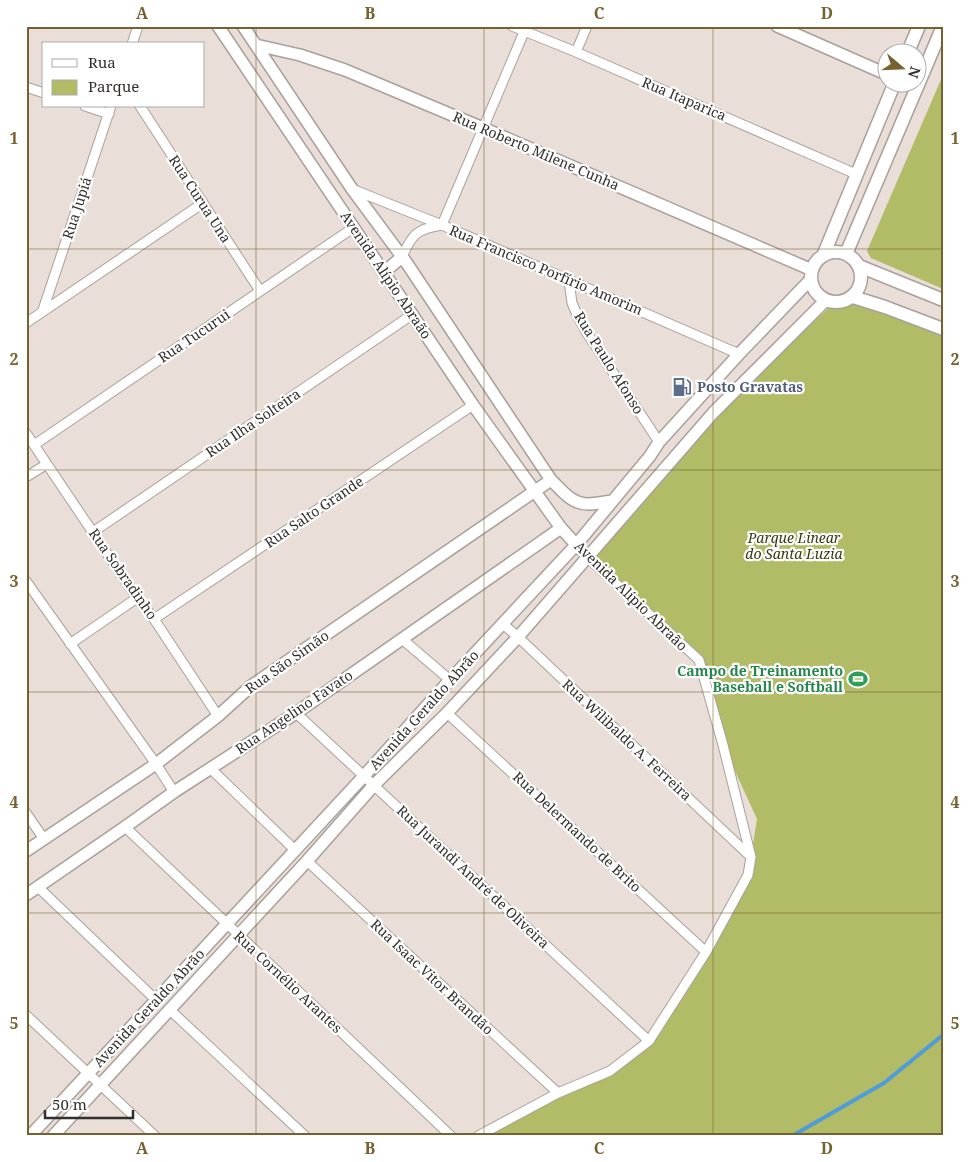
<svg xmlns="http://www.w3.org/2000/svg" width="969" height="1162" font-family="'Noto Serif',serif">
<style>
.park{fill:#b2bb65}
.lines{fill:none;stroke-linecap:round;stroke-linejoin:round}
.stream{stroke:#4e9cd9;stroke-width:4}
.minor-casing{stroke:#aaa09b;stroke-width:11}
.tertiary-casing{stroke:#aaa09b;stroke-width:14}
.secondary-casing{stroke:#aaa09b;stroke-width:15}
.minor{stroke:#fff;stroke-width:9}
.tertiary{stroke:#fff;stroke-width:11}
.secondary{stroke:#fff;stroke-width:12}
.grid{fill:none;stroke:#766130;stroke-width:1;stroke-opacity:0.55}
.labels{text-anchor:middle;stroke-width:4.5;stroke-linejoin:round;paint-order:stroke}
.street-label{font-size:14px;fill:#332f2d;stroke:#fff}
.service-label{font-size:14px;font-weight:bold;fill:#4e5e75;stroke:#fff;text-anchor:start}
.park-label{font-size:14px;font-style:italic;fill:#363a12;stroke:#fff}
.leisure-label{font-size:14px;font-weight:bold;fill:#27864d;stroke:#fff;text-anchor:end}
.neatline{fill:none;stroke:#766130;stroke-width:2}
.grid-label{font-size:16px;text-anchor:middle;font-weight:bold;fill:#766130}
</style>
<rect width="100%" height="100%" fill="#e9ded8"/>
<path class="park" d="M943,75v214l-72,-31 -4,-7z
M854,301l89,30v805h-465l132,-65 39,-30 99,-166 9,-56 -34,-74 -24,-85 -112,-103 126,-144 116,-105z"/>
<g class="lines">
<path class="stream" d="M792,1136l92,-53 59,-48"/>
<g class="minor-casing">
<path id="minor" d="M512,26l64,26 280,122
M132,44l6,-18
M576,52l11,-26
M26,87l18,6
M85,106l24,8
M140,106l120,185
M352,189l90,36 297,129
M442,225l82,-193
M402,257c10,-23 15,-28 40,-32
M569,281l3,22 6,14 9,16 72,109
M43,310l68,-204
M26,323l177,-120
M26,433l111,165 17,21 64,97
M34,445l319,-217
M26,477l21,-13
M93,532l320,-218
M26,581l130,183 18,28
M154,619l319,-214
M503,624l15,13 233,220
M402,639l48,41
M70,644l67,-46
M296,713l353,328
M447,713l259,239
M210,768l85,82
M26,813l18,26
M125,827l326,309
M307,861l251,232
M38,887l118,113
M169,1009l136,127
M26,1015l129,121
M478,1136l80,-43 52,-22 39,-30 57,-89 42,-77 3,-18 -28,-112 -24,-85 -112,-103"/>
</g>
<g class="tertiary-casing">
<path id="tertiary" d="M218,26l255,379 88,123 19,21
M243,26l109,163 54,73 145,218c11,10 20,24 37,24 7,0 16,-2 24,-3
M777,26l109,48
M256,45l44,10 45,15 138,58 329,142
M384,272l18,-15
M26,851l130,-87 62,-48 33,-30 300,-206
M26,895l99,-68 49,-35 122,-79 265,-185
M30,1136l334,-360 86,-96 126,-135 74,-89 9,-14 80,-88 72,-75
M53,1136l254,-275 67,-76 73,-72 71,-76 195,-224 112,-112"/>
</g>
<g class="secondary-casing">
<path id="secondary" d="M908,52l11,-26
M811 277a25 25 0 1 1 50 0a25 25 0 1 1-50 0Z
M846,254l97,-228
M823,256l72,-174
M859,266l84,34
M853,297l32,10 58,22"/>
</g>
<use href="#minor" class="minor"/>
<use href="#tertiary" class="tertiary"/>
<use href="#secondary" class="secondary"/>
</g>
<path class="grid" d="M256,26v1110M484,26v1110M713,26v1110M26,249h917M26,470h917M26,692h917M26,913h917"/>
<defs>
<g id="fuel-bare" transform="scale(1.5)"><path d="M-5.5-6h7V0h2V4h1.3V-2.5L3-4.5l.8-.8L6-3V5H2.5V1h-1V6h-7ZM-4.2-4.7v3.2H.2V-4.7Z" fill="#5c6f8a" stroke="#fff" stroke-width="2.5" paint-order="stroke"/></g>
<g id="stadium-bare" transform="scale(1.5)"><path d="M0-5a6.5 5 0 1 0 0 10a6.5 5 0 1 0 0-10ZM-3.5-1.8h7v3.6h-7Z" fill="#2e9e5b" stroke="#fff" stroke-width="2.5" paint-order="stroke"/></g>
</defs>
<g fill-rule="evenodd">
<use href="#fuel-bare" x="682" y="387"/>
<use href="#stadium-bare" x="858" y="679"/>
</g>
<g class="labels">
<g class="street-label">
<text transform="translate(684 99) rotate(23)" y="5">Rua Itaparica</text>
<text transform="translate(536 151) rotate(23)" y="5">Rua Roberto Milene Cunha</text>
<text transform="translate(200 199) rotate(57)" y="5">Rua Curua Una</text>
<text transform="translate(77 208) rotate(-72)" y="5">Rua Jupiá</text>
<text transform="translate(546 270) rotate(23)" y="5">Rua Francisco Porfírio Amorim</text>
<text transform="translate(386 275) rotate(56)" y="5">Avenida Alípio Abraão</text>
<text transform="translate(194 336) rotate(-34)" y="5">Rua Tucurui</text>
<text transform="translate(609 363) rotate(58)" y="5">Rua Paulo Afonso</text>
<text transform="translate(253 423) rotate(-34)" y="5">Rua Ilha Solteira</text>
<text transform="translate(314 512) rotate(-34)" y="5">Rua Salto Grande</text>
<text transform="translate(123 574) rotate(55)" y="5">Rua Sobradinho</text>
<text transform="translate(631 596) rotate(44)" y="5">Avenida Alípio Abraão</text>
<text transform="translate(287 662) rotate(-35)" y="5">Rua São Simão</text>
<text transform="translate(424 710) rotate(-48)" y="5">Avenida Geraldo Abrão</text>
<text transform="translate(294 712) rotate(-34)" y="5">Rua Angelino Favato</text>
<text transform="translate(627 740) rotate(43)" y="5">Rua Wilibaldo A. Ferreira</text>
<text transform="translate(577 832) rotate(43)" y="5">Rua Delermando de Brito</text>
<text transform="translate(473 877) rotate(43)" y="5">Rua Jurandi André de Oliveira</text>
<text transform="translate(432 977) rotate(43)" y="5">Rua Isaac Vitor Brandão</text>
<text transform="translate(288 982) rotate(43)" y="5">Rua Cornélio Arantes</text>
<text transform="translate(149 1008) rotate(-47)" y="5">Avenida Geraldo Abrão</text>
</g>
<g class="service-label">
<text x="697" y="392">Posto Gravatas</text>
</g>
<g class="park-label">
<text x="794" y="543">Parque Linear<tspan x="794" dy="16">do Santa Luzia</tspan></text>
</g>
<g class="leisure-label">
<text x="843" y="676">Campo de Treinamento<tspan x="843" dy="16">Baseball e Softball</tspan></text>
</g>
</g>
<rect width="969" height="1162" fill="none" stroke="#ffffff" stroke-width="55"/>
<rect x="42" y="42" width="162" height="65" fill="#ffffff" stroke="#adacab"/>
<rect x="52" y="59" width="25" height="8" fill="#ffffff" stroke="#adacab"/>
<text x="88" y="68" font-size="15" fill="#332f2d">Rua</text>
<rect x="52" y="80" width="25" height="15" fill="#b2bb65" stroke="#adacab"/>
<text x="88" y="92" font-size="15" fill="#332f2d">Parque</text>
<g transform="translate(902 68) rotate(109)"><circle r="24" fill="#ffffff" stroke="#adacab"/>
<path d="M0-4L9 19L0 12L-9 19Z" fill="#766130"/>
<text y="-8" font-size="14" font-weight="bold" text-anchor="middle" fill="#332f2d">N</text>
</g>
<path d="M45 1110v8h88v-8" fill="none" stroke="#332f2d" stroke-width="2.5"/>
<text x="52" y="1110" font-size="15" fill="#332f2d" stroke="#ffffff" stroke-width="4" paint-order="stroke">50 m</text>
<rect x="28" y="28" width="914" height="1106" class="neatline"/>
<g class="grid-label">
<text x="142" y="19">A</text>
<text x="370" y="19">B</text>
<text x="599" y="19">C</text>
<text x="827" y="19">D</text>
<text x="14" y="144">1</text>
<text x="955" y="144">1</text>
<text x="14" y="365">2</text>
<text x="955" y="365">2</text>
<text x="14" y="587">3</text>
<text x="955" y="587">3</text>
<text x="14" y="808">4</text>
<text x="955" y="808">4</text>
<text x="14" y="1029">5</text>
<text x="955" y="1029">5</text>
<text x="142" y="1154">A</text>
<text x="370" y="1154">B</text>
<text x="599" y="1154">C</text>
<text x="827" y="1154">D</text>
</g>
</svg>
